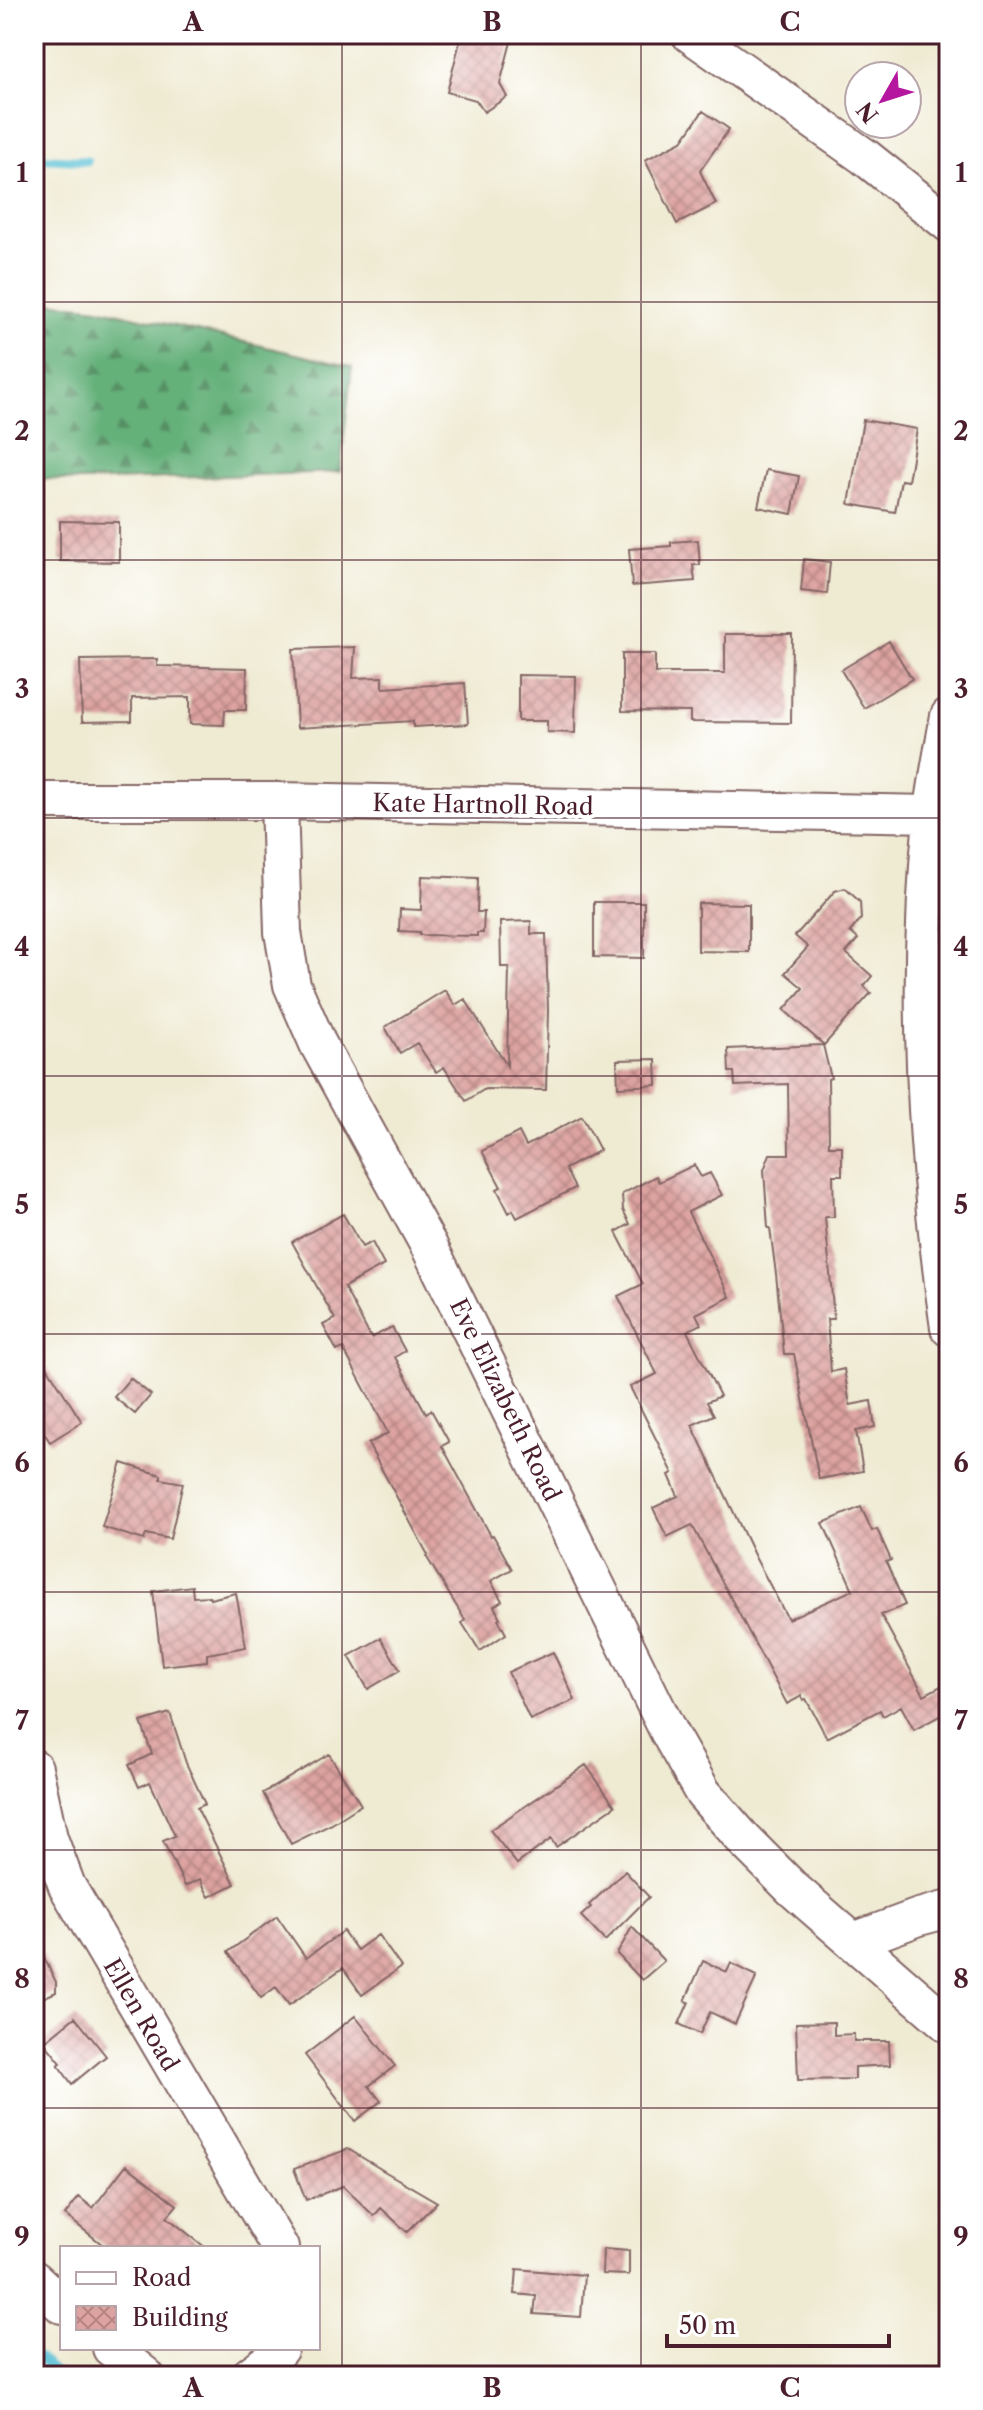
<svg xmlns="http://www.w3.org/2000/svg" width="983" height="2410" font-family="'Libre Caslon Text',serif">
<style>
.forest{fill:url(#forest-firs);stroke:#586852;stroke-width:2}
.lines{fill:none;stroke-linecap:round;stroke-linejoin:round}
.stream{stroke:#58c0d5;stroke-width:9}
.building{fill:url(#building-cross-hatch)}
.minor-casing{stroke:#846665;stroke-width:40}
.minor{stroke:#fff;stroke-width:36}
.grid{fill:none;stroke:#4a1f2b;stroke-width:2;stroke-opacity:0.55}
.labels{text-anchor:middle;stroke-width:8;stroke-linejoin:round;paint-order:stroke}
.street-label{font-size:24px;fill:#4a1f2b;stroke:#fff}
.neatline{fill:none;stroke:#4a1f2b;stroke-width:3}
.grid-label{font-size:26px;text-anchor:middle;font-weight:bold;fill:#4a1f2b}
</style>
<defs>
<pattern id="forest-firs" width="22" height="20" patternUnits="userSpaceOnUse" patternTransform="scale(2)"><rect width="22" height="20" fill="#65b17a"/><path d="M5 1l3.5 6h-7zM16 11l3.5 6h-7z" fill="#558f64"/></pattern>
<pattern id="building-cross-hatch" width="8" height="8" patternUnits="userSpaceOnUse" patternTransform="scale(2)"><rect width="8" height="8" fill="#dda3a0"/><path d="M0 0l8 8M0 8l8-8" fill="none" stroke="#b58483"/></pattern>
</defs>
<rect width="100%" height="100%" fill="#fff"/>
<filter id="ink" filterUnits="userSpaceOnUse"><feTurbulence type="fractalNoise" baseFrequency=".0125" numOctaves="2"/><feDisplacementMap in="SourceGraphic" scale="16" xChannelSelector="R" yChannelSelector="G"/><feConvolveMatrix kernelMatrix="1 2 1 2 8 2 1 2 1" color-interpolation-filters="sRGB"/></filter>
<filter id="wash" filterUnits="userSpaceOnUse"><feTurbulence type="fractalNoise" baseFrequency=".006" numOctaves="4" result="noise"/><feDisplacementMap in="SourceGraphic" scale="32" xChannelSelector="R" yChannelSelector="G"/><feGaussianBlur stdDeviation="1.8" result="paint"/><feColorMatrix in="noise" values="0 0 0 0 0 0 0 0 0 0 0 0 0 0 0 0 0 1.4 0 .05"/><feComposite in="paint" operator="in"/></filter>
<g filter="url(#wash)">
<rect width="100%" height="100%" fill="#efead2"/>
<path class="forest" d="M34,300l64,8 254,59 -12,105 -258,9 -48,-3z"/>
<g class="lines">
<path class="stream" d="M34,158l53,3
M34,2354l26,22"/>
</g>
<g id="blocks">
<path class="building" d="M462,34h51l-13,50 7,13 -23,15 -8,-12 -29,-8z
M703,111l26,18 -29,42 16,33 -39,20 -32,-64 37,-19z
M863,420l54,9 -9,52 -7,-1 -6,32 -46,-8z
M766,470l33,6 -7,38 -34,-7z
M60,521l59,1v40l-59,-1z
M698,540l2,25h-7l2,16 -63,5 -3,-37 42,-3v-4z
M804,559l26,3 -3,32 -26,-3z
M725,634h67l-1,89 -101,-1v-10l-68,-1v-57h33v19h70z
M889,641l23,38 -48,29 -23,-38z
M355,647l-2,31 30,-1v11l82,-5 3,41 -55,3v-6l-116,7 -4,-79z
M157,659v7l90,2 -1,42h-21l-1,15 -34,-1v-27l-58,1v23l-50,1 -2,-62z
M518,675l58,1 -1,57 -28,-1v-11h-29z
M422,876l56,2 -1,34h7l-1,21h-6v3l-57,-1v-3l-21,-1 1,-22 21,1z
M845,888l15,14 1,17 -11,13 8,7 -12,14 26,23 -8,10 7,7 -47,52 -40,-35 19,-22 -18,-15 23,-26 -13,-11 40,-45z
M594,902h50v56l-50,-1z
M698,903l51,1v48l-51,-1z
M531,921v13h15l2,76 -2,80 -61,-1 -19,12 -22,-34 -8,5 -19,-29 -17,10 -15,-26 60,-37 10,15 10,-6 42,67 2,-99h-8l-1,-45z
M823,1045l8,33 -3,1 1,67h13v29h-9l1,42h-9l9,102h-7l4,53 13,-3 6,36 21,-4 4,26 -19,4 7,40 -44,8 -25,-125h-10l-8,-80 -6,-46h-2l-4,-58 6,-16h19l-1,-70 -53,2 -1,-14h-5l-1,-23z
M656,1059l1,26 -39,2 -1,-27z
M582,1116l18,34 -35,19 10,19 -58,30 -4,-8 -4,3 -12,-24 4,-2 -19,-36 37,-19 7,14z
M694,1165l7,12 9,-4 12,22 -34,17 42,85 -34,17 5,10 -14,7 33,65 -13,6 7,13 -22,10 63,132 33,62 65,-29 -30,-67 38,-16 11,24 5,-2 14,31 -5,2 19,43 -24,10 43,80 25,-13v29l-35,19 -13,-24 -18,10 -3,-6 -53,28 -21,-39 -3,1 -1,-4 -15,8 -95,-179 -25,12 -14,-29 25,-12 -9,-21 4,-2 -43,-86 27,-13 -39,-78 25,-12 -27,-52 14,-8 -7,-14 -1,-16 34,-18 3,6z
M343,1214l19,33 10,-5 12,23 -40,22 27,51 21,-11 13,24 -10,6 31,56 5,-3 18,32 -7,4 49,90 2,-1 19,34 -21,12 11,20 -8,5 6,12 -2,1 8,15 -26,17 -18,-28 3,-3 -39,-64 2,-1 -60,-111 20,-11 -45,-85 -6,3 -14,-26 12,-6 -43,-77z
M34,1346l48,76 -32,20 -16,-24z
M130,1378l21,17 -16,19 -21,-17z
M122,1463l39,12v4l22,4 -13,56 -24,-5 -2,6 -42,-13z
M192,1586l1,11 16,-1 1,3 26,-6 10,54 -39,7v7l-45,5 -9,-75z
M381,1638l19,32 -32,19 -19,-33z
M553,1652l22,48 -45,20 -22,-48z
M170,1713l16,50 19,41 -8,4 38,76 -26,13 -9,-18 -15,7 -22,-45 12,-5 -25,-54 -11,5 -10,-22 23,-11 -11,-32z
M329,1754l32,51 -29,19 -41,20 -28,-51z
M586,1765l29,41 -59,41 -5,-8 -34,25 -27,-34z
M625,1871l24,26 -44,44 -24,-25 10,-9 -2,-2z
M277,1916l29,42 37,-27 14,19 21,-15 23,32 -39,28 -19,-27 -54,37 -13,-18 -15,11 -33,-46z
M632,1927l32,34 -22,19 -25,-26z
M34,1937l22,45v10l-22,10z
M703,1961l24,11 4,-9 26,13 -22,48 -25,-12 -10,22 -21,-10 10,-22 -4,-1z
M355,2016l40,50 -26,20 12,15 -26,20 -50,-66z
M75,2017l31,39 -34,28 -14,-19 3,-2 -17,-21z
M834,2022v13l20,-1v7h35l1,24 -35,2v12l-57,1 -2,-57z
M348,2149l36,22 53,31 -30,30 -26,-24 -7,8 -31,-30 -37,14 -12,-31z
M126,2165l51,40 -10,12 39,31h-99l-42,-33 14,-18 14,11z
M603,2249l26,2v24l-27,-1z
M517,2269l67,6 -3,42 -47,-3 2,-18 -21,-2z"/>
</g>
</g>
<g filter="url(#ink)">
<use href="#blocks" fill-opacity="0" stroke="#846665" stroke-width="2"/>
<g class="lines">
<g class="minor-casing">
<path id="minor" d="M690,34l175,123 84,67
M949,716c-6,33 -13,68 -17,102 -17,170 -7,341 17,510
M34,801h245l653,13
M279,801l4,131 9,53 26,59 111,202 240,487 34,60 42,48 49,49 155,135
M34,1768l15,70 18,48 213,362
M854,1941l65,-24 30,-8
M34,2279l28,26
M111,2348l35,28
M249,2376l20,-15 11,-13"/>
</g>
<use href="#minor" class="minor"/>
</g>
</g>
<path class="grid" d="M342,34v2342M641,34v2342M34,302h915M34,560h915M34,818h915M34,1076h915M34,1334h915M34,1592h915M34,1850h915M34,2108h915"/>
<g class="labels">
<g class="street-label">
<text transform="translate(483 805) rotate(1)" y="8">Kate Hartnoll Road</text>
<text transform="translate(505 1400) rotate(64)" y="8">Eve Elizabeth Road</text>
<text transform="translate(141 2015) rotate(60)" y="8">Ellen Road</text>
</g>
</g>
<rect width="983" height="2410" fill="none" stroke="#fff" stroke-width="88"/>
<rect x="60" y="2246" width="260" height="104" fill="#ffffff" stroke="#b7a5aa" stroke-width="2"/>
<rect x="76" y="2272" width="40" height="12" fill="#ffffff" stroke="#b7a5aa" stroke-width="2"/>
<text x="132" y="2286" font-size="24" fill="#4a1f2b">Road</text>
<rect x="76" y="2306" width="40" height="24" fill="url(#building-cross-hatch)" stroke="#b7a5aa" stroke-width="2"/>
<text x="132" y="2326" font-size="24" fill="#4a1f2b">Building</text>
<g transform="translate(883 100) rotate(231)"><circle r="38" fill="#ffffff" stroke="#b7a5aa" stroke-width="2"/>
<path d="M0-6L14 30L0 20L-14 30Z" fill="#b5179e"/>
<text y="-12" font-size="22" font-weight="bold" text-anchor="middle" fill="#4a1f2b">N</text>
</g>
<path d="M667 2334v12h222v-12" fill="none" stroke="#4a1f2b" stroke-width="4"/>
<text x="679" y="2334" font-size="24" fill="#4a1f2b" stroke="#ffffff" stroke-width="6" paint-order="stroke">50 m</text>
<rect x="44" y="44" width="895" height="2322" class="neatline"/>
<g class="grid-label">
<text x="193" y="31">A</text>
<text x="492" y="31">B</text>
<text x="790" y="31">C</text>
<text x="22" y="182">1</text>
<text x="961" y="182">1</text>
<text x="22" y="440">2</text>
<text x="961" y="440">2</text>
<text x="22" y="698">3</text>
<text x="961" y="698">3</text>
<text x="22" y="956">4</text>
<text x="961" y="956">4</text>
<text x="22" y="1214">5</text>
<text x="961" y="1214">5</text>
<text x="22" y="1472">6</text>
<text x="961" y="1472">6</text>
<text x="22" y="1730">7</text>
<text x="961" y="1730">7</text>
<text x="22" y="1988">8</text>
<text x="961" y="1988">8</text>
<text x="22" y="2246">9</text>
<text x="961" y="2246">9</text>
<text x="193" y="2397">A</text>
<text x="492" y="2397">B</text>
<text x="790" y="2397">C</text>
</g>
</svg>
